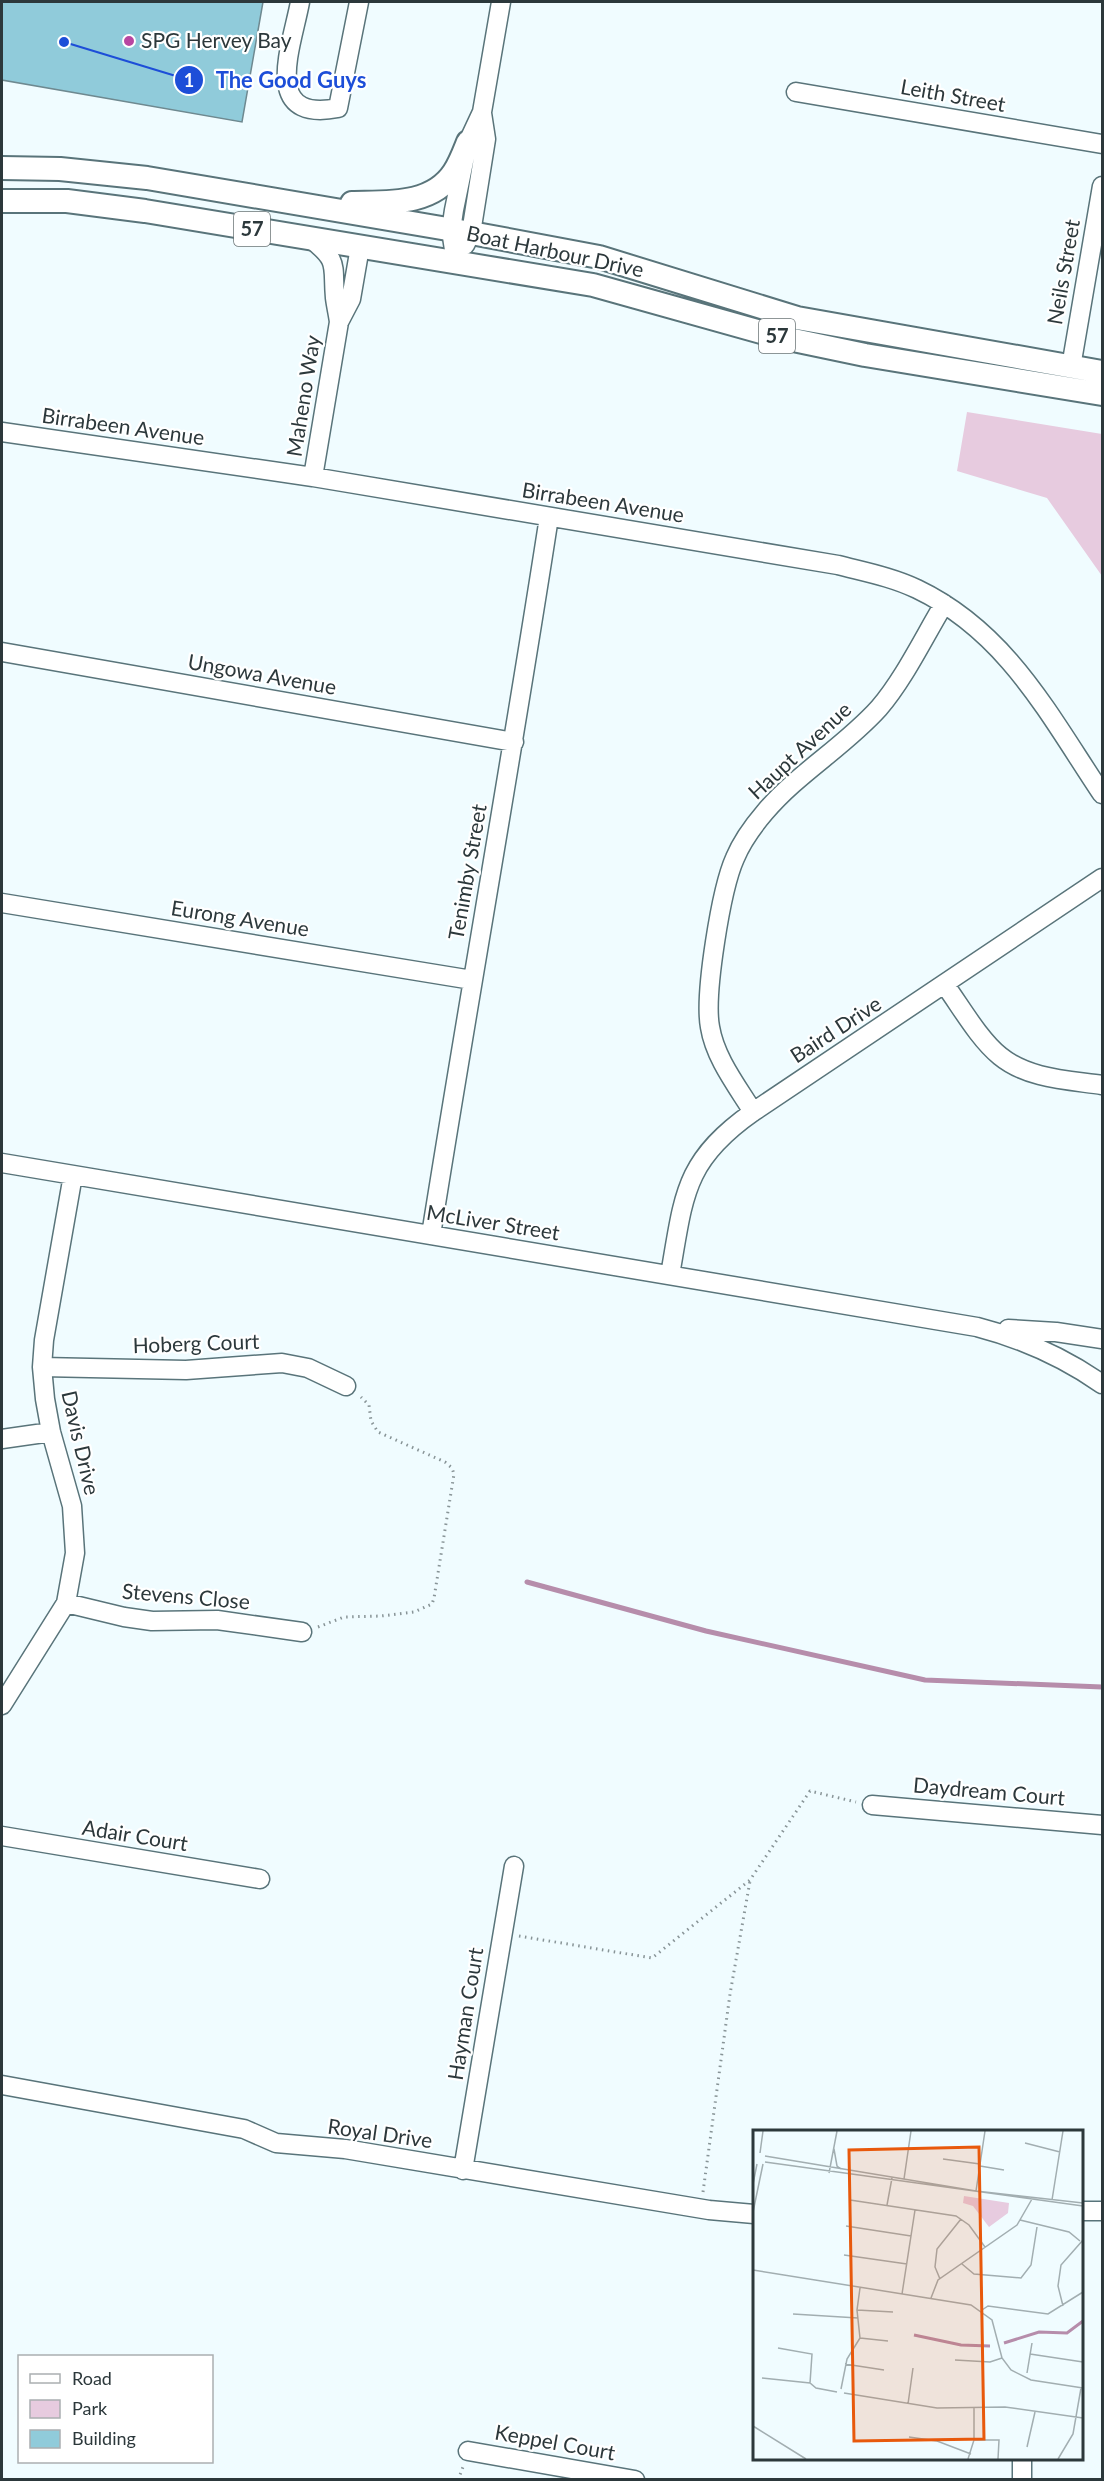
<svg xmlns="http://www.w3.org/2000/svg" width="1104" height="2481" font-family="Lato,sans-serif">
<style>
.green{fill:#e7cbdf}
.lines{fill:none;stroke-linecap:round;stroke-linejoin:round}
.stream{stroke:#b68dab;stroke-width:5}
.building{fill:#90cbda;stroke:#6e8990;stroke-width:1.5}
.minor-casing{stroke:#59747a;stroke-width:21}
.major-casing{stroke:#59747a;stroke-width:26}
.path{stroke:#889497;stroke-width:3;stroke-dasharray:1.5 4.5;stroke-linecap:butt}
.minor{stroke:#fff;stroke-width:18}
.major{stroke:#fff;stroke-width:22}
.poi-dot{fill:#b846a1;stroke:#fff;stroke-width:2}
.labels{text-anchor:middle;stroke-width:4.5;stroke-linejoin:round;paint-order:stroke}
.shield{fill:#fff;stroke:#6b7476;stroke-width:1.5}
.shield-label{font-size:20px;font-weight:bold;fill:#2c383b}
.poi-label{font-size:21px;fill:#2c383b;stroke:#fff;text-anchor:start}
.street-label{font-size:21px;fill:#2c383b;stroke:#fff}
.inset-river{fill:none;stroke:#b68dab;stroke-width:3}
.inset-road{fill:none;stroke:#a2aeb1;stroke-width:1.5}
.view{fill:#e8590c;fill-opacity:0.15;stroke:#e8590c;stroke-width:3}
.inset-edge{fill:none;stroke:#2c383b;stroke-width:3}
.leader{fill:none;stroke:#1d4ed8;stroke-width:2}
.callout-dot{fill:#1d4ed8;stroke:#fff;stroke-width:2}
.mark-label{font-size:18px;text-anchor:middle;font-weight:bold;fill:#fff}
.callout-label{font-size:22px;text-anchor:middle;font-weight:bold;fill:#1d4ed8;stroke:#fff;stroke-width:4.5;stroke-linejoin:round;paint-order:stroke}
</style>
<rect width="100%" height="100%" fill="#f0fcff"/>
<path class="green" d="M967,412l135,22v142l-55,-78 -90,-27z"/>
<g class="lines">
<path class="stream" d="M527,1582l179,49 219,49 177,7"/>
</g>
<path class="building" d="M2,2h261l-21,120 -240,-42z"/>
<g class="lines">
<g class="minor-casing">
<path id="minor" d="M300,2c-8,44 -40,121 38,106l21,-106
M796,92l306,52
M311,239c29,23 21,26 24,59 1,8 3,16 4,24l-26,155
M465,245l6,-12 15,-94 -4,-26
M456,263l-5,-33 3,-20 14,-68 14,-30 19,-110
M339,322l12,-23 9,-52
M1071,367l31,-181
M2,432l311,45 525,88c27,7 54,12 79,24 90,43 132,126 185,205
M2,652l512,90
M2,903l470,77
M945,985c16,22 34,54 55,71 28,23 68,24 102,29
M753,1112c-16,-26 -38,-54 -43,-85 -6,-32 11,-138 25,-169 7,-17 18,-32 30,-46 33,-39 79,-65 114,-104 25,-29 45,-71 65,-104
M2,1163l975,164c46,12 86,30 125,57
M431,1235c38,-239 81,-478 118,-718
M670,1275c14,-79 13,-114 83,-163l349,-234
M1008,1329l48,3 46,7
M42,1367l144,3 96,-7 26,5 38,18
M2,1439l49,-7
M66,1603l58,14 28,4 65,-1 85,12
M2,1705l64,-102 9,-50 -3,-47 -21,-74 -6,-33 -3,-32 2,-27 29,-165
M872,1805l230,20
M2,1836l258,43
M2,2085l242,44 32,14 69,6 364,61 45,4
M463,2170l51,-304
M1082,2211h20
M468,2451l167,29
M1022,2458v22"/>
</g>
<g class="major-casing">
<path id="major" d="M2,168l58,1 87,9 324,55 128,24 198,61 305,54
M2,201h65l78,10 448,74 186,52 86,18 237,39
M352,203c35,-1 80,3 102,-31 6,-9 10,-20 14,-30"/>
</g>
<path class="path" d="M318,1627l26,-10 37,-1 33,-4 18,-8 2,-6 20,-124 -2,-6 -7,-6 -67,-30 -7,-11 -2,-16 -8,-8
M519,1936l133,22 98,-78 60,-89 46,11
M703,2192l27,-198 20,-113
M458,2480l5,-13"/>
<use href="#minor" class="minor"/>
<use href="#major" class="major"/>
</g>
<circle class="poi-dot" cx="129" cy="41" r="6"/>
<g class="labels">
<g class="shield">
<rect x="234" y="212" width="36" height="34" rx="4.5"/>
<rect x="759" y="319" width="36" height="34" rx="4.5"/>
</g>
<g class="shield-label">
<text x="252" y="236">57</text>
<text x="777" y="343">57</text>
</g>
<g class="poi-label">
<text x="141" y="48">SPG Hervey Bay</text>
</g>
<g class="street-label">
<text transform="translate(953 96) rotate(10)" y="7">Leith Street</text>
<text transform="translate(555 252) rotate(12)" y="7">Boat Harbour Drive</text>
<text transform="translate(1064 272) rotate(-80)" y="7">Neils Street</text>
<text transform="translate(304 396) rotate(-81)" y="7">Maheno Way</text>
<text transform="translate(123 427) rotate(8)" y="7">Birrabeen Avenue</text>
<text transform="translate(603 503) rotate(9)" y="7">Birrabeen Avenue</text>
<text transform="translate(262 675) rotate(10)" y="7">Ungowa Avenue</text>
<text transform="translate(800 751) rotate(-43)" y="7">Haupt Avenue</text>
<text transform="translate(468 872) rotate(-80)" y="7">Tenimby Street</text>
<text transform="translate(240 919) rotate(9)" y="7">Eurong Avenue</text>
<text transform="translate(836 1030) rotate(-33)" y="7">Baird Drive</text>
<text transform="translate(493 1223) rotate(9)" y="7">McLiver Street</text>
<text transform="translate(196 1344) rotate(-2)" y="7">Hoberg Court</text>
<text transform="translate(80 1443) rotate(77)" y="7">Davis Drive</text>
<text transform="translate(186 1597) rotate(5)" y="7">Stevens Close</text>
<text transform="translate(989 1792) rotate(5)" y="7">Daydream Court</text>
<text transform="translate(135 1836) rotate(9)" y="7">Adair Court</text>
<text transform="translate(466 2014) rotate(-81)" y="7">Hayman Court</text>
<text transform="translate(380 2134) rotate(8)" y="7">Royal Drive</text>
<text transform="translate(555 2443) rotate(10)" y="7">Keppel Court</text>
</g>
</g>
<g transform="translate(753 2130)">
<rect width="330" height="330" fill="#f0fcff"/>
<path d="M211,66l45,7 -1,10 -19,14 -16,-21 -10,-3z" fill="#e7cbdf"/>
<path class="inset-river" d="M161,205l47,10 29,1M251,213l35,-11 28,1 16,-12"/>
<path class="inset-road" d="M272,13l35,9M81,19l3,17 4,3M7,23l3,-22M12,26l211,35 107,12M190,29l37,5M12,32l318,44M227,36l24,4M76,43l8,-42M151,49l7,-48M0,54l4,-20M223,61l9,-60M97,70l106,16 13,9 16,22M299,70l11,-69M134,75l5,-27M0,82l10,-48M267,90l49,12 11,9M93,96l65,10M91,125l63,9M209,134l12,10 47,4 10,-13 6,-38M0,140l218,35 21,15 10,38 9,12 20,10 52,8M187,149l-5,-12 2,-18 24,-30M149,164l13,-84M178,168l7,-18 79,-55 15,-26M310,176l-5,-20 3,-21 22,-25M104,180l36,2M229,180l6,-4 60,8 35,-22M40,184l65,4M107,208l28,3M25,218l34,6 -2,29M277,224l53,8M202,230l35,2 12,-4M92,234l39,6M274,243l5,-30M9,248l48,5 6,5 21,4M88,259l6,-30 13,-21 -3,-28 3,-22M91,263l93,15 68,-1 78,11M155,274l5,-36M0,296l53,33M156,307l28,4 34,13M221,310h25l-1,19M274,317l8,-35M215,329l6,-19v-32M305,329l15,-25 8,-46"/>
<path class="view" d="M226,17l5,292 -130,2 -5,-291z"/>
<rect width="330" height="330" class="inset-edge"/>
</g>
<path class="leader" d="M64 42L189 80"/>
<g class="callout-dot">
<circle cx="64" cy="42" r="6"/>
<circle cx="189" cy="80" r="15"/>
</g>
<g class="mark-label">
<text x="189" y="87">1</text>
</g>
<g class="callout-label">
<text x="291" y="88">The Good Guys</text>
</g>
<rect width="1104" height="2481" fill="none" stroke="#2c383b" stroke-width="6"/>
<rect x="18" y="2355" width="195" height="108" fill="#ffffff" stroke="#abafb1" stroke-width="1.5"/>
<rect x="30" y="2374" width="30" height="9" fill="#ffffff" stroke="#abafb1" stroke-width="1.5"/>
<text x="72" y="2385" font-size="18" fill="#2c383b">Road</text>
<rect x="30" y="2400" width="30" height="18" fill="#e7cbdf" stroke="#abafb1" stroke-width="1.5"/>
<text x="72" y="2415" font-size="18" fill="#2c383b">Park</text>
<rect x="30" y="2430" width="30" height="18" fill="#90cbda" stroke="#abafb1" stroke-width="1.5"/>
<text x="72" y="2445" font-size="18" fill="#2c383b">Building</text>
</svg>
